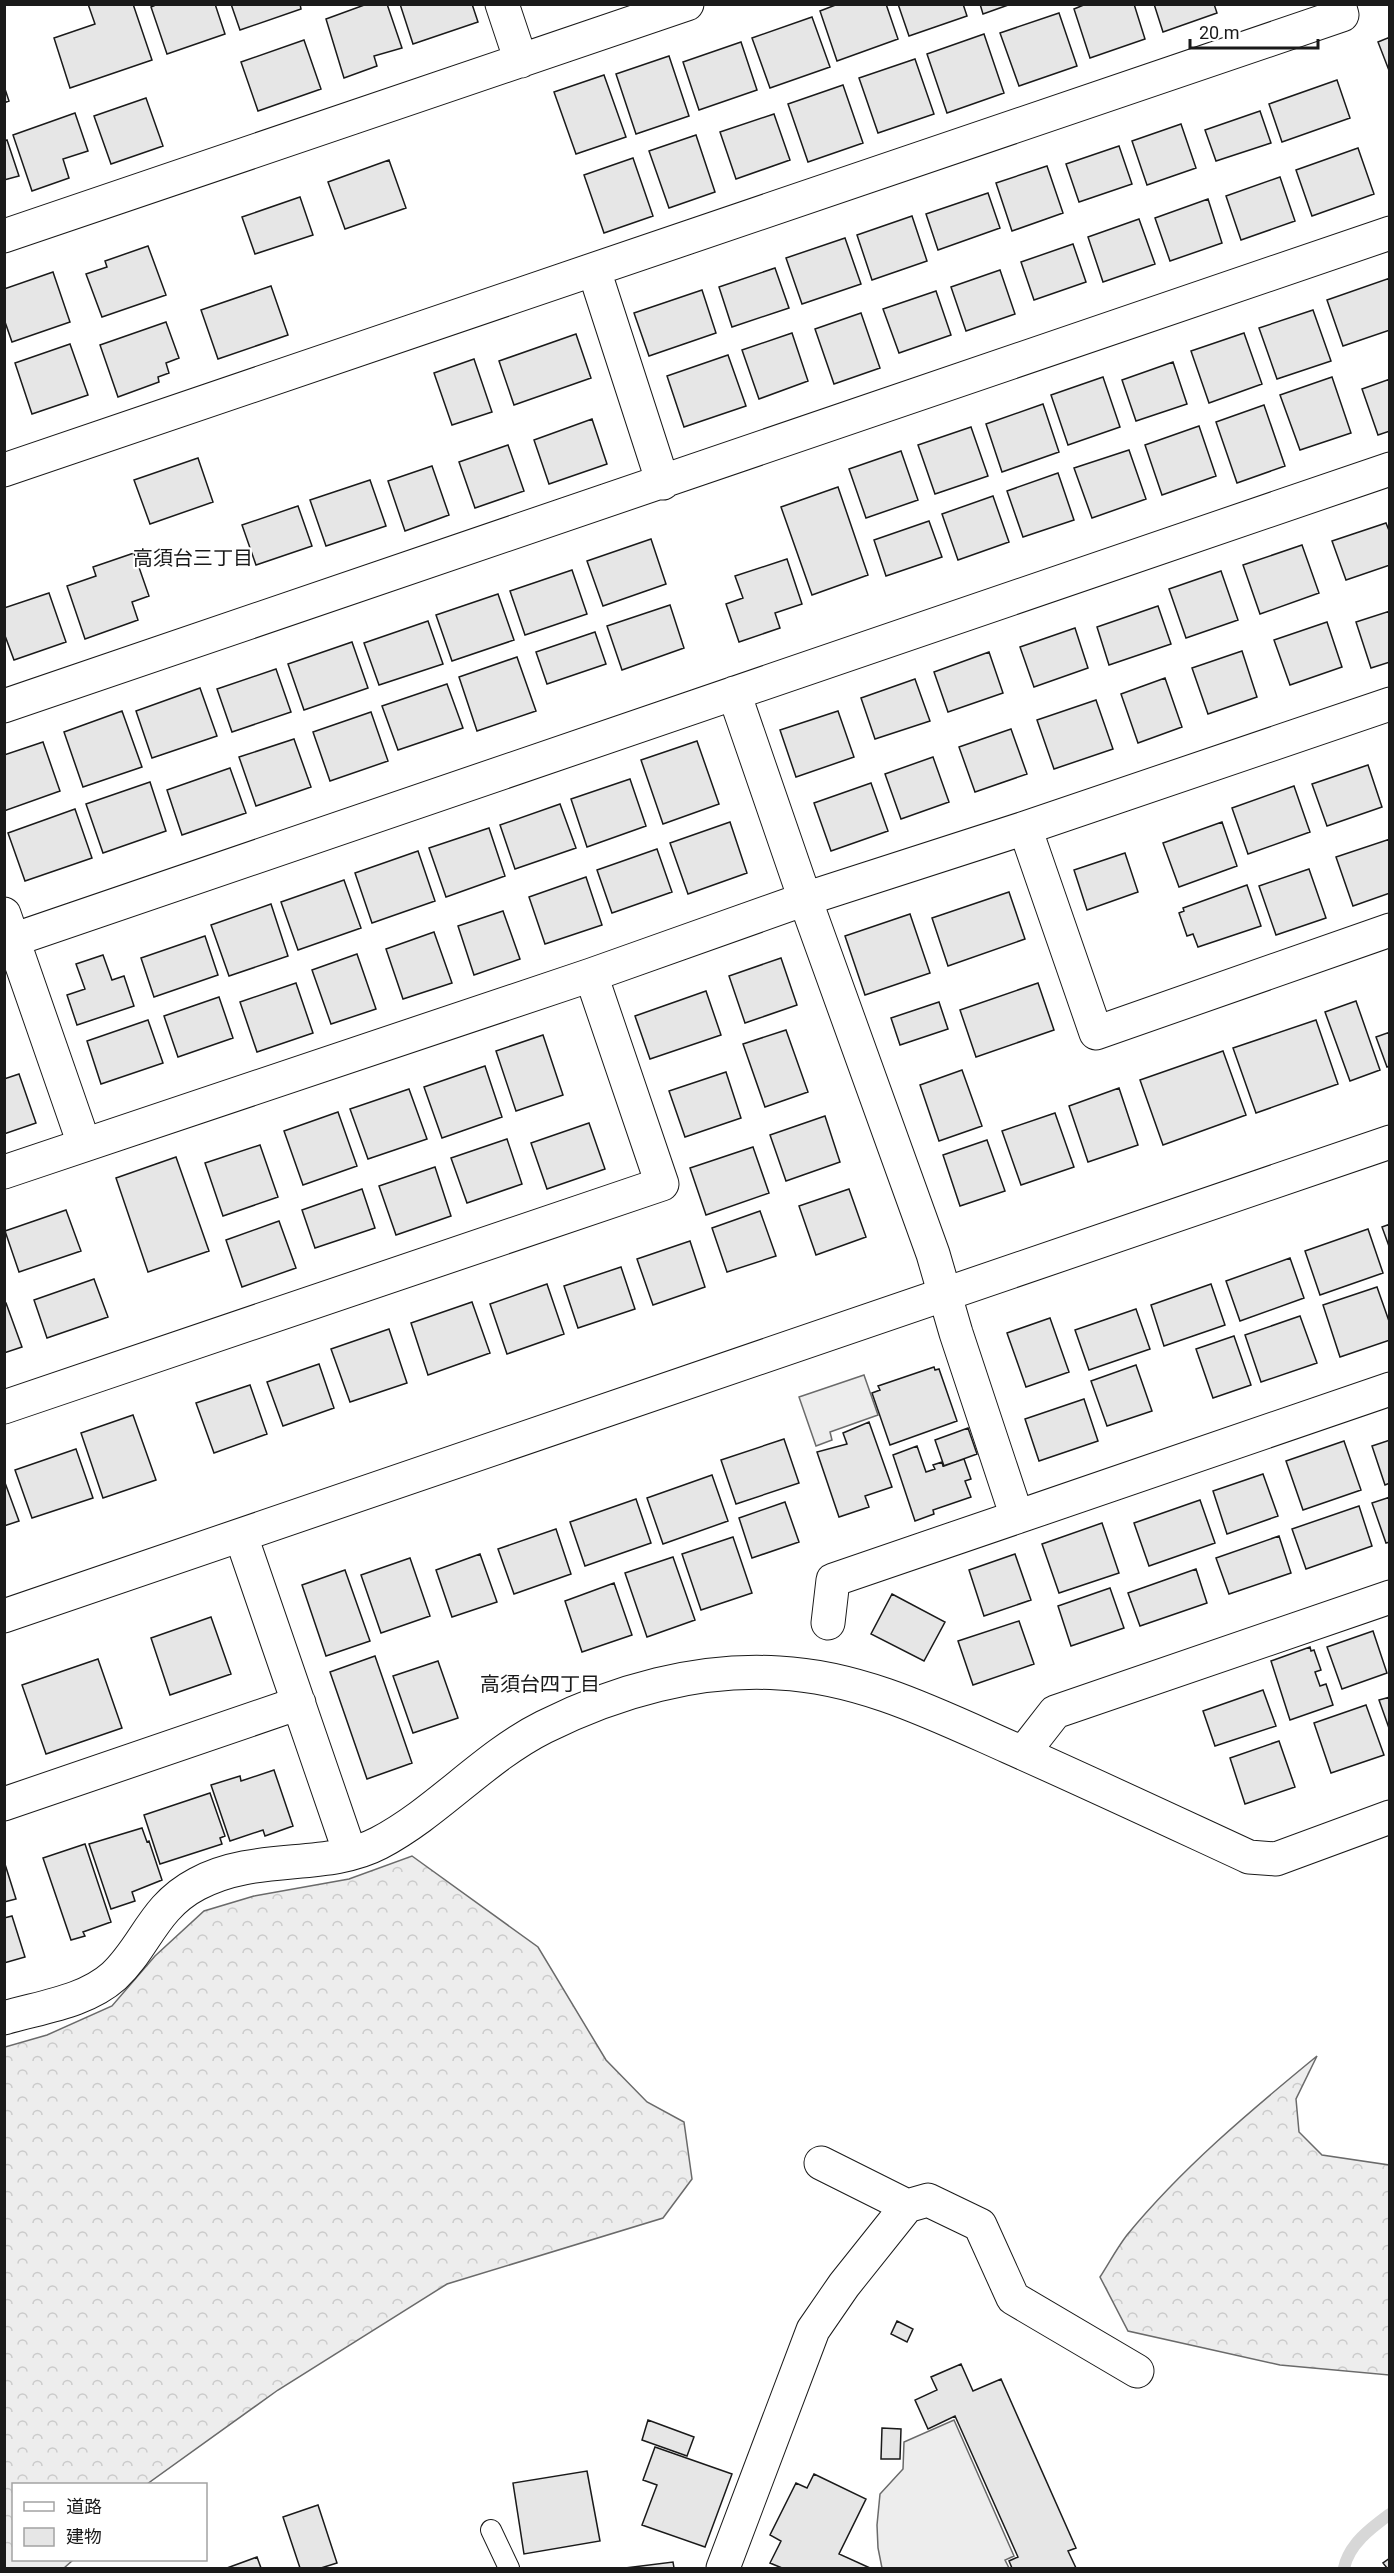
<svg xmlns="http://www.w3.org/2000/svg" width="1394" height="2573" font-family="Roboto,'Noto Sans JP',sans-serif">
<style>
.built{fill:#ededed;stroke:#6a6a6a;stroke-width:1.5}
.forest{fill:url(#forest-crowns);stroke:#6a6a6a;stroke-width:1.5}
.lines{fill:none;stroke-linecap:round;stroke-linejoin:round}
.stream{stroke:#d7d7d7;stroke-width:12}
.building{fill:#e6e6e6;stroke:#1a1a1a;stroke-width:1.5}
.service-casing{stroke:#1a1a1a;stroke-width:22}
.minor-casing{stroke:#1a1a1a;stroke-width:35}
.tertiary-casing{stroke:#1a1a1a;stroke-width:35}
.service{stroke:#fff;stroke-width:20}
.minor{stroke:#fff;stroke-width:33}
.tertiary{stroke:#fff;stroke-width:33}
.labels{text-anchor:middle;stroke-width:4.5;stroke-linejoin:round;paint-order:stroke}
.neighbourhood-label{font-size:20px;fill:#1a1a1a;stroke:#fff}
</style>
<defs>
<pattern id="forest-crowns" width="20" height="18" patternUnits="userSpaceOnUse" patternTransform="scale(1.5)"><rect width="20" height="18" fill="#ededed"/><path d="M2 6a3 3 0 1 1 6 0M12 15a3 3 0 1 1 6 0" fill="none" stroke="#cbcbcb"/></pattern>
</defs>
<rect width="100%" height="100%" fill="#fff"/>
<path class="built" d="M864,1375l14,40 -48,17 2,8 -16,6 -17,-49z
M954,2420l60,136 -9,4 4,8h-127l-4,-20 -1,-23 3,-31 23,-25 1,-27z"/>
<path class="forest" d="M412,1856l126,91 68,113 41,42 37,20 8,57 -29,39 -216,66 -169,106 -131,94h-133v76h59l-9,8h-59v-521l42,-12 65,-29 43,-50 49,-45 50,-15 95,-17z
M1317,2056l-21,43 3,33 23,23 67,10v210l-109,-10 -152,-34 -28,-54c9,-14 17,-29 27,-42 55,-67 123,-124 190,-179z"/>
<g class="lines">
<path class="stream" d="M1344,2568c5,-24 27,-40 46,-54"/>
</g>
<path class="building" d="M88,4h45l19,56 -82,28 -16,-50 41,-14z
M158,4h57l10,30 -58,20 -16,-47z
M231,4h69l1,5 -61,21z
M367,4h20l15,44 -28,8 3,10 -33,12 -18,-59z
M400,4h72l6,18 -65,22z
M838,4h48l12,35 -61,22 -17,-50z
M898,4h65l4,12 -58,20z
M980,4h31l-28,10z
M1086,4h48l11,35 -55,19 -16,-49z
M1154,4h60l3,9 -54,19z
M1059,13l18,53 -58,20 -19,-53z
M812,17l18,50 -60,21 -18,-50z
M984,34l20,59 -57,20 -20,-59z
M1390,37v36l-12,-31z
M304,40l17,49 -63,22 -17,-49z
M741,42l16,48 -58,20 -16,-48z
M669,56l20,60 -53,18 -20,-60z
M915,59l19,55 -56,19 -19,-55z
M604,75l22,62 -50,17 -22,-62z
M1337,80l13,38 -68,24 -13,-38z
M843,85l20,58 -55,19 -20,-58z
M4,86l5,15 -5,2z
M146,98l17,48 -52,18 -17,-48z
M1260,111l11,32 -55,18 -11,-31z
M75,113l13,38 -25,8 6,19 -37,13 -19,-56z
M774,114l16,46 -54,19 -16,-47z
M1181,124l15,44 -49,17 -15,-44z
M696,135l19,57 -46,16 -20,-57z
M7,140l12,36 -15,4v-39z
M1119,146l13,38 -53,18 -13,-38z
M1358,148l16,46 -62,22 -16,-46z
M633,158l20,58 -49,17 -20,-58z
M389,160l17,48 -61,21 -17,-47z
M1047,166l16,47 -51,18 -16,-48z
M1280,177l15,44 -54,19 -15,-44z
M988,193l12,35 -62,22 -12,-36z
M300,197l13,38 -58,19 -13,-37z
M1208,199l14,44 -52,18 -15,-43z
M912,216l15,45 -55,19 -15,-45z
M1139,219l16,45 -52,18 -15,-45z
M845,238l16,46 -59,20 -16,-46z
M1073,244l13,38 -52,18 -13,-38z
M148,246l18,49 -64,22 -16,-43 21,-7 -2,-6z
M775,268l14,40 -57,19 -13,-40z
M1000,270l15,44 -49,17 -15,-44z
M53,272l17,50 -58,20 -8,-23v-30z
M1390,278v52l-47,16 -16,-46z
M271,286l17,49 -70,24 -17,-49z
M702,290l14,43 -67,23 -15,-43z
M936,291l15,44 -52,18 -16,-44z
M1313,310l18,51 -54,18 -18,-51z
M861,313l19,55 -46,16 -19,-55z
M166,322l13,36 -13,5 3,10 -11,4 1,5 -41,15 -18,-52z
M792,333l16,48 -49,18 -17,-49z
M1244,333l18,51 -53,19 -18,-52z
M576,334l15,44 -77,27 -15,-44z
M70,344l18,51 -56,19 -17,-51z
M728,355l18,51 -62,21 -17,-51z
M474,359l18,53 -40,13 -18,-52z
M1173,362l14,42 -51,17 -14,-41z
M1103,377l17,50 -52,18 -17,-50z
M1332,377l19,56 -51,17 -20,-55z
M1390,379v52l-12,4 -16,-46z
M1043,404l16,48 -57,20 -16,-48z
M1264,405l21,61 -48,17 -21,-61z
M592,419l15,45 -58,20 -15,-44z
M1199,426l17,50 -54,19 -17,-50z
M971,427l17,49 -53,18 -17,-49z
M508,445l16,46 -49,17 -16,-46z
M1129,450l17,49 -54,19 -18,-50z
M901,451l17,49 -52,18 -17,-49z
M198,458l15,44 -63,22 -16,-44z
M432,466l17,49 -44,16 -17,-50z
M1058,473l16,47 -51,17 -16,-46z
M370,480l16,46 -60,20 -16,-46z
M838,487l30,88 -56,20 -31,-88z
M993,496l16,46 -51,18 -16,-46z
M298,506l14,40 -56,19 -14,-40z
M929,521l13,36 -56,19 -12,-36z
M1386,523l4,10v32l-44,15 -14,-39z
M651,539l15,45 -63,22 -16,-45z
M1302,545l17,48 -59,21 -17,-49z
M134,553l15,43 -17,6 6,18 -53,19 -18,-53 29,-10 -3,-9z
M787,559l15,45 -27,9 5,15 -41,14 -13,-38 17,-6 -8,-22z
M572,570l15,44 -62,21 -15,-44z
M1221,571l17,49 -52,18 -17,-49z
M49,593l17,49 -52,18 -10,-27v-25z
M498,594l16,46 -62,21 -16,-46z
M670,605l14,43 -62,22 -15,-44z
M1158,606l13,38 -62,21 -12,-38z
M1390,611v51l-19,6 -15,-46z
M428,621l15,43 -64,21 -15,-42z
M1327,622l15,45 -52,18 -16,-45z
M1075,628l13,40 -54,19 -14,-40z
M595,632l11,32 -59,20 -11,-32z
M352,642l16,46 -64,22 -16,-46z
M1242,651l15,46 -49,17 -16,-46z
M989,652l14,41 -55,19 -14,-40z
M517,657l19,54 -59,20 -18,-54z
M276,669l15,43 -59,20 -15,-43z
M1165,678l17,49 -44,16 -17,-49z
M915,679l15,42 -55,18 -14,-41z
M447,684l16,44 -65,22 -16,-44z
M200,688l17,48 -65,22 -16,-47z
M1096,700l17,49 -59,20 -17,-49z
M122,711l20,56 -59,20 -19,-55z
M838,711l16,46 -58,20 -16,-47z
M371,712l17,49 -58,20 -17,-49z
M1011,729l16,45 -52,18 -16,-45z
M294,739l17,48 -55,19 -17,-49z
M697,741l22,63 -56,20 -22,-64z
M43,742l17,49 -56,20v-56z
M933,757l16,45 -48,17 -16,-45z
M1368,765l14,42 -55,19 -15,-42z
M230,768l16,45 -64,22 -15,-45z
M630,779l16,47 -59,21 -16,-48z
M150,782l16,49 -63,22 -17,-49z
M871,783l17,48 -57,20 -17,-48z
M1294,786l16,46 -62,22 -16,-46z
M560,804l16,44 -61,21 -15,-44z
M75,809l17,49 -67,23 -17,-48z
M730,822l17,51 -59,21 -18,-51z
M1222,822l15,44 -58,21 -16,-44z
M489,828l16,48 -59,21 -17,-49z
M1390,839v54l-37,13 -17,-49z
M657,849l15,43 -60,21 -15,-43z
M418,851l17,50 -63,22 -17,-50z
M1125,853l13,39 -51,18 -13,-40z
M1309,869l17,49 -50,17 -17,-49z
M586,877l16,48 -57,19 -16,-47z
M344,880l17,48 -63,22 -17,-48z
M1247,885l14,41 -63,21 -5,-13 -6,2 -8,-23 5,-2 -1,-3z
M1009,892l16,47 -77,27 -16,-48z
M271,904l17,52 -59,20 -18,-51z
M503,911l17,48 -46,16 -16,-49z
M910,914l20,59 -65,22 -20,-59z
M434,932l18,51 -49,16 -17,-50z
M205,936l13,39 -64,22 -13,-39z
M357,954l19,55 -45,15 -19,-54z
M103,955l9,25 12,-4 10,30 -57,19 -10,-30 18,-6 -9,-25z
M781,958l16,47 -52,18 -16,-47z
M296,983l17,50 -56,19 -17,-50z
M1038,983l16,47 -78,27 -16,-47z
M706,991l15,44 -71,24 -15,-43z
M219,997l14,41 -55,19 -14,-41z
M1356,1001l24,69 -30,11 -25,-69z
M939,1002l9,27 -48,16 -9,-27z
M148,1020l15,43 -62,21 -14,-43z
M1316,1020l22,64 -82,29 -23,-65z
M786,1030l22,62 -43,15 -22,-63z
M1390,1032v34l-3,1 -11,-30z
M543,1035l20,60 -47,16 -20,-60z
M1223,1051l23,64 -83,30 -23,-65z
M485,1066l17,51 -60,21 -18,-51z
M962,1070l20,56 -43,15 -19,-56z
M726,1072l15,46 -56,19 -16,-46z
M19,1074l17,49 -32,11v-55z
M1119,1088l19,57 -50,17 -19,-56z
M409,1089l18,50 -59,20 -18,-50z
M338,1112l19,54 -54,19 -19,-54z
M1055,1113l19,54 -53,18 -19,-54z
M825,1116l15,46 -54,19 -16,-46z
M589,1123l16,46 -58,20 -16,-46z
M507,1139l15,45 -55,19 -16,-45z
M987,1140l18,51 -45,15 -17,-51z
M260,1145l18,52 -55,19 -18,-53z
M753,1147l16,46 -63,22 -16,-47z
M176,1157l33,94 -61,21 -32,-94z
M435,1167l16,49 -55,19 -17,-49z
M362,1189l13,39 -60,20 -13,-38z
M849,1189l17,48 -50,18 -17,-49z
M66,1210l15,41 -62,21 -14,-41z
M760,1211l16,45 -49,16 -15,-44z
M279,1221l17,47 -54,19 -16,-47z
M1390,1224v25l-8,-22z
M1368,1229l15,44 -63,22 -15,-44z
M690,1241l15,46 -52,18 -16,-46z
M1290,1258l14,40 -64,23 -14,-40z
M621,1267l14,42 -57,19 -14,-42z
M94,1279l14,38 -61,21 -13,-38z
M547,1284l17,50 -57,20 -17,-50z
M1211,1284l14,41 -61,21 -13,-41z
M1377,1287l13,37v16l-50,17 -17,-52z
M472,1302l18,51 -62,22 -17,-52z
M4,1303h2l16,44 -18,6z
M1136,1309l14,40 -61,21 -14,-40z
M1300,1316l17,47 -56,19 -16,-47z
M1050,1318l19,54 -43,15 -19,-54z
M389,1329l18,54 -57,19 -19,-53z
M1234,1336l17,49 -38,13 -17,-49z
M319,1364l15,44 -51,18 -16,-44z
M1136,1365l16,46 -45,15 -16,-45z
M934,1367l1,3 4,-1 18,52 -67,24 -18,-52 8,-3 -2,-4z
M250,1385l17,49 -53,19 -18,-50z
M1084,1399l14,42 -59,20 -14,-42z
M133,1415l23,65 -53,18 -22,-65z
M869,1422l23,65 -27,9 4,11 -30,10 -22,-65 30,-8 -4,-11z
M968,1428l9,26 -33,12 -9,-26z
M784,1439l15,44 -63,21 -15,-44z
M1390,1440v43l-5,2 -13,-39z
M1344,1441l17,49 -58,20 -17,-49z
M917,1446l9,26 9,-3 -2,-4 9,-3 1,4 21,-7 7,20 -6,2 6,16 -38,13 1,4 -19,7 -22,-66z
M76,1449l17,49 -61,20 -17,-48z
M1263,1474l15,42 -51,18 -14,-43z
M712,1475l16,46 -65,23 -16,-46z
M4,1480l15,41 -15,5z
M1390,1497v45l-4,1 -14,-40z
M636,1499l15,44 -66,23 -15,-44z
M1200,1500l15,43 -66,23 -15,-43z
M785,1502l14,40 -47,16 -13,-40z
M1359,1506l13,40 -66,23 -14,-40z
M1102,1523l17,50 -60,20 -17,-49z
M556,1529l15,45 -57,20 -16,-45z
M1279,1536l12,37 -62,21 -13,-36z
M733,1537l19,56 -51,17 -19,-56z
M480,1554l17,48 -45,15 -16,-47z
M1015,1554l16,46 -47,16 -15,-46z
M673,1557l22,63 -48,17 -22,-64z
M410,1558l20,58 -49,17 -20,-58z
M1196,1569l11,34 -67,23 -12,-33z
M345,1570l25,71 -44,15 -24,-71z
M614,1583l18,52 -50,17 -17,-51z
M1110,1588l14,40 -53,18 -13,-40z
M892,1594l53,28 -21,39 -53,-27z
M211,1617l20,57 -61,21 -19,-57z
M1019,1621l15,43 -61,21 -15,-44z
M1373,1631l14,42 -45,16 -15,-42z
M1310,1647l1,4 3,-1 7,20 -6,2 5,14 6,-2 7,21 -43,15 -19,-59z
M375,1656l37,107 -45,16 -37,-107z
M98,1659l24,69 -76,26 -24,-69z
M438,1661l20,57 -45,15 -20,-57z
M1263,1690l13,36 -61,20 -12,-35z
M1390,1697v34l-11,-31z
M1366,1705l18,50 -53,18 -17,-50z
M1279,1741l16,46 -50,17 -15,-46z
M274,1770l19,56 -28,10 -2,-6 -33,11 -19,-56 29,-9 1,5z
M210,1793l15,43 -5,2 2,6 -62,20 -16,-49z
M142,1828l5,14 2,-1 13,39 -30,12 3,9 -24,8 -22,-65z
M85,1844l26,78 -28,10 2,4 -14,4 -28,-82z
M4,1861l12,38 -12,3z
M12,1916l13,41 -21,6v-45z
M897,2321l16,8 -6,13 -16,-8z
M961,2364l12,27 28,-12 75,169 -8,3 8,17h-64l-3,-7 9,-4 -63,-141 -27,13 -13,-29 22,-10 -6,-13z
M648,2420l46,17 -7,19 -45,-16z
M882,2428l19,1 -1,30h-19z
M655,2447l77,27 -27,73 -63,-22 15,-40 -14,-5z
M587,2471l13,70 -76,13 -11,-71z
M814,2474l52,25 -27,55 31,14h-88l-12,-5 11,-22 -11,-6 26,-52 11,5z
M318,2505l19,58 -16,5h-21l-17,-51z
M257,2557l4,11h-34z
M1390,2558v10h-3l-4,-5z
M673,2562l1,6h-49z"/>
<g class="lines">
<g class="service-casing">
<path id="service" d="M491,2530l18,38"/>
</g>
<g class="minor-casing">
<path id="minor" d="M502,4l19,57
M4,236l683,-232
M594,270l69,213
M4,470l1338,-455 -3,-11
M734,693l71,206 128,355 23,79 61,184 373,-128
M4,706l1386,-473
M1025,828l71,205 294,-103
M4,914l80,230
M4,943l1386,-474
M4,1172l587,-197 214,-76 220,-71 365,-124
M4,1407l658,-223 -71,-209
M241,1536l109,317
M828,1623l5,-43 184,-63
M1023,1753l32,-41 335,-115
M4,1804l295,-101
M4,2018c37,-11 81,-16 110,-42 32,-30 39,-69 83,-92 59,-32 129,-13 182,-41 59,-31 105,-86 165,-116 72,-36 154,-59 235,-54 82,4 156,41 230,74 81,36 160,73 240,110l27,2 114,-42
M821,2163l86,43 21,-6 52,25 33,73 124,73
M723,2568l90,-238 31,-45 63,-79"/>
</g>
<g class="tertiary-casing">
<path id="tertiary" d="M4,1616l1386,-474"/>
</g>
<use href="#service" class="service"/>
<use href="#minor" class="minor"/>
<use href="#tertiary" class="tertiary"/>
</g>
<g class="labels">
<g class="neighbourhood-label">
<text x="193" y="565">高須台三丁目</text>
<text x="540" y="1691">高須台四丁目</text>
</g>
</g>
<rect width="1394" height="2573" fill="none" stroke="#1a1a1a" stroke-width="12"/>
<rect x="12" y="2483" width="195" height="78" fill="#ffffff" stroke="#a3a3a3" stroke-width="1.5"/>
<rect x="24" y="2502" width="30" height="9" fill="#ffffff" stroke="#a3a3a3" stroke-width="1.5"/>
<text x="66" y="2513" font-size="18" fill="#1a1a1a">道路</text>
<rect x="24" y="2528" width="30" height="18" fill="#e6e6e6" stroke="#a3a3a3" stroke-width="1.5"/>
<text x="66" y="2543" font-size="18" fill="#1a1a1a">建物</text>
<path d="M1190 39v9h128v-9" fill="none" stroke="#1a1a1a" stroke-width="3"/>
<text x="1199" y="39" font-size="18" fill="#1a1a1a" stroke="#ffffff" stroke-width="4.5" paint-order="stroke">20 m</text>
</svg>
